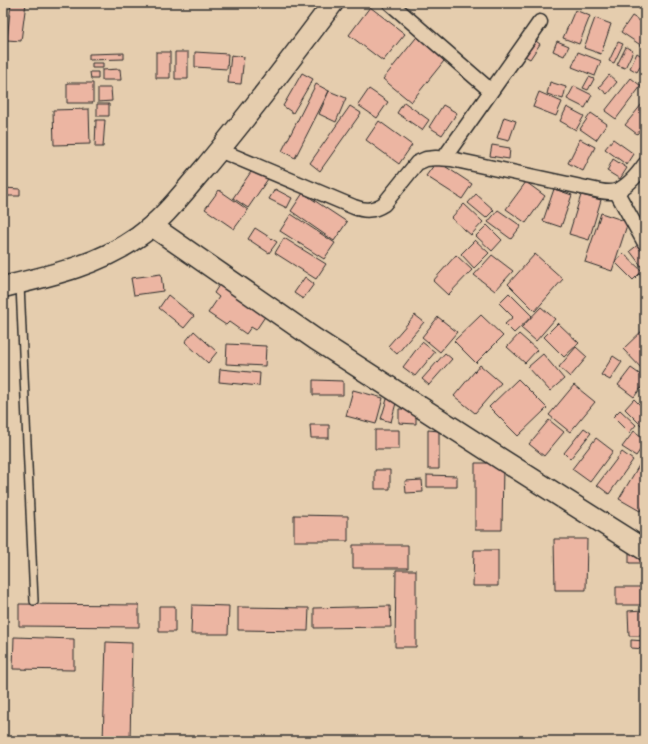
<svg xmlns="http://www.w3.org/2000/svg" width="648" height="744" font-family="'Architects Daughter',sans-serif">
<style>
.building{fill:#ecb5a2;stroke:#2b2b2b}
.lines{fill:none;stroke-linecap:round;stroke-linejoin:round}
.lane-casing{stroke:#2b2b2b;stroke-width:10}
.street-casing{stroke:#2b2b2b;stroke-width:17}
.secondary-casing{stroke:#2b2b2b;stroke-width:23}
.lane{stroke:#e5cdae;stroke-width:7}
.street{stroke:#e5cdae;stroke-width:14}
.secondary{stroke:#e5cdae;stroke-width:20}
</style>
<rect width="100%" height="100%" fill="#e5cdae"/>
<filter id="ink" filterUnits="userSpaceOnUse"><feTurbulence type="fractalNoise" baseFrequency=".025" numOctaves="2"/><feDisplacementMap in="SourceGraphic" scale="8" xChannelSelector="R" yChannelSelector="G"/><feConvolveMatrix kernelMatrix="1 2 1 2 8 2 1 2 1" color-interpolation-filters="sRGB"/></filter>
<g filter="url(#ink)">
<path class="building" d="M11,3h15l-5,38 -14,-1z
M636,3h9v10l-11,-8z
M370,7l35,27 -22,27 -34,-26z
M575,10l15,6 -11,28 -16,-6z
M632,16l13,8v24l-24,-16z
M595,18l16,6 -10,30 -17,-6z
M420,33l28,23 -37,46 -28,-23z
M533,39l7,5 -10,15 -7,-4z
M557,41l12,5 -5,10 -11,-5z
M618,42l5,2 -9,19 -5,-2z
M626,47l7,4 -8,17 -8,-3z
M156,52h14v26h-14z
M175,52h13v27h-13z
M195,52l33,2 -1,15 -32,-2z
M578,52l23,9 -6,15 -23,-9z
M124,53v6l-35,1v-6z
M637,53l8,5 -8,14 -7,-4z
M231,55l13,2 -3,27 -13,-1z
M92,63h11v5h-11z
M120,69l1,11h-19v-10z
M90,72h8v7h-7z
M302,73l11,6 -20,34 -10,-7z
M609,75l8,7 -10,12 -8,-7z
M589,77l5,2 -6,11 -5,-2z
M631,78l10,8 -25,33 -11,-8z
M550,82l16,5 -3,12 -16,-5z
M67,83h26v20h-26z
M316,84l13,7 -34,67 -13,-7z
M574,86l18,9 -7,13 -18,-9z
M98,88h13l1,13 -14,1z
M369,89l19,13 -11,16 -19,-13z
M329,91l17,7 -10,24 -17,-8z
M539,92l23,10 -6,14 -23,-9z
M404,102l25,18 -7,10 -25,-17z
M97,104h12v12h-12z
M642,104l3,2v18l-8,10 -12,-9z
M443,105l14,8 -15,22 -13,-8z
M350,106l11,7 -41,58 -10,-8z
M567,107l17,9 -8,14 -16,-9z
M89,109l1,35 -36,1 -1,-35z
M591,113l16,11 -11,16 -16,-11z
M504,117l12,4 -7,20 -12,-3z
M96,120h9l-2,27h-8z
M379,121l33,24 -13,19 -33,-24z
M580,139l15,8 -12,24 -15,-8z
M613,139l21,15 -7,11 -22,-16z
M492,145l18,3 -1,11 -19,-3z
M613,159l14,9 -7,11 -13,-8z
M437,161l35,23 -10,15 -36,-23z
M255,166l15,10 -22,32 -15,-10z
M526,182l19,14 -19,27 -20,-14z
M3,188l17,1v7h-17z
M275,189l17,9 -5,10 -18,-9z
M554,189l18,6 -11,32 -18,-6z
M219,190l29,20 -14,19 -29,-20z
M303,193l44,29 -13,19 -43,-30z
M476,194l18,16 -8,8 -18,-15z
M581,195l20,5 -12,40 -20,-6z
M464,204l19,18 -12,13 -20,-17z
M498,210l23,16 -10,13 -23,-17z
M601,213l27,9 -16,49 -27,-9z
M291,214l44,29 -11,16 -44,-28z
M487,225l15,15 -10,11 -16,-15z
M255,228l22,14 -8,11 -21,-14z
M284,238l42,26 -10,15 -41,-26z
M475,240l14,13 -15,15 -13,-14z
M639,244l6,8v12l-3,3 -12,-16z
M623,253l19,18 -9,9 -18,-18z
M535,254l28,25 -28,32 -27,-27z
M456,255l16,15 -24,25 -15,-14z
M492,255l21,16 -18,20 -21,-16z
M161,274l2,17 -29,4 -3,-17z
M305,277l9,7 -11,15 -9,-6z
M219,285l47,30 -10,15 -5,-3 -5,7 -17,-12 -3,3 -18,-12 11,-16 -5,-4z
M509,293l23,23 -18,17 -9,-9 8,-7 -14,-14z
M168,295l26,21 -10,12 -25,-20z
M541,307l14,12 -19,22 -15,-13z
M415,315l9,7 -27,32 -9,-8z
M481,315l22,21 -27,27 -22,-22z
M438,317l19,15 -17,20 -18,-15z
M558,323l21,20 -15,14 -20,-20z
M645,328v44l-22,-23z
M194,331l23,21 -9,11 -23,-21z
M519,334l18,16 -12,13 -18,-16z
M422,342l13,10 -20,24 -12,-9z
M227,344l39,2 -1,20 -39,-2z
M576,347l11,10 -17,20 -11,-10z
M445,353l7,6 -23,26 -7,-6z
M543,354l21,25 -14,12 -22,-24z
M613,356l9,6 -12,18 -9,-5z
M480,365l21,18 -26,30 -21,-17z
M631,368l14,10v5l-11,14 -16,-12z
M220,369l40,4 -1,13 -40,-4z
M518,379l29,29 -29,28 -29,-29z
M313,380l30,1v14h-30z
M574,385l21,17 -25,30 -21,-17z
M353,390l30,8 -7,26 -30,-8z
M388,396l9,3 -6,23 -10,-3z
M634,399l11,11 -1,18 -19,-19z
M399,409h17v15l-17,-1z
M620,410l16,15 -7,8 -16,-16z
M549,420l15,12 -20,24 -15,-12z
M310,425h19v13h-18z
M584,428l7,5 -21,26 -6,-6z
M375,430h24v19h-24z
M428,430l11,1v38h-11z
M634,431l11,8v4l-9,13 -14,-9z
M596,438l17,13 -23,31 -18,-13z
M622,452l11,8 -24,34 -12,-9z
M641,462l4,3v38l-5,8 -21,-12z
M475,463h28l-1,67h-27z
M375,470h15v19h-15z
M427,475l30,1v11h-30z
M422,480l1,12 -17,1 -1,-12z
M294,515l54,1v25h-54z
M554,539h33l-1,51h-31z
M353,545h55v23h-55z
M629,548h12v15h-12z
M474,550h24v36h-25z
M643,559h2v27h-2z
M3,563h1l-1,91z
M396,570h20v77h-21z
M616,587h25v18h-25z
M19,604l120,1v22l-120,-1z
M192,605l37,1 -1,28h-37z
M159,606h16v26h-16z
M390,606l1,21 -77,1v-20z
M238,607l71,1 -1,23 -70,-1z
M643,610v26h-14l-1,-25z
M14,637l60,2v31l-61,-1z
M631,640l14,1v8l-14,-1z
M106,642l26,1 -2,98h-27z"/>
<g class="lines">
<g class="lane-casing">
<path id="lane" d="M20,285l14,316"/>
</g>
<g class="street-casing">
<path id="street" d="M390,3l101,88
M219,150l135,57c11,4 19,4 30,-3l33,-41 9,-4 10,-1 15,1 149,32c5,1 10,2 16,0 11,-4 22,-17 29,-27
M444,158l96,-136
M616,191l29,52"/>
</g>
<g class="secondary-casing">
<path id="secondary" d="M152,226l163,113 186,120 144,91
M3,287c46,-11 96,-22 135,-50 27,-19 47,-47 69,-72 44,-53 85,-107 126,-162"/>
</g>
<use href="#lane" class="lane"/>
<use href="#street" class="street"/>
<use href="#secondary" class="secondary"/>
</g>
</g>
<rect width="648" height="744" fill="none" stroke="#e5cdae" stroke-width="16"/>
<rect x="8" y="8" width="632" height="728" fill="none" stroke="#2b2b2b" stroke-width="1.5" filter="url(#ink)"/>
</svg>
